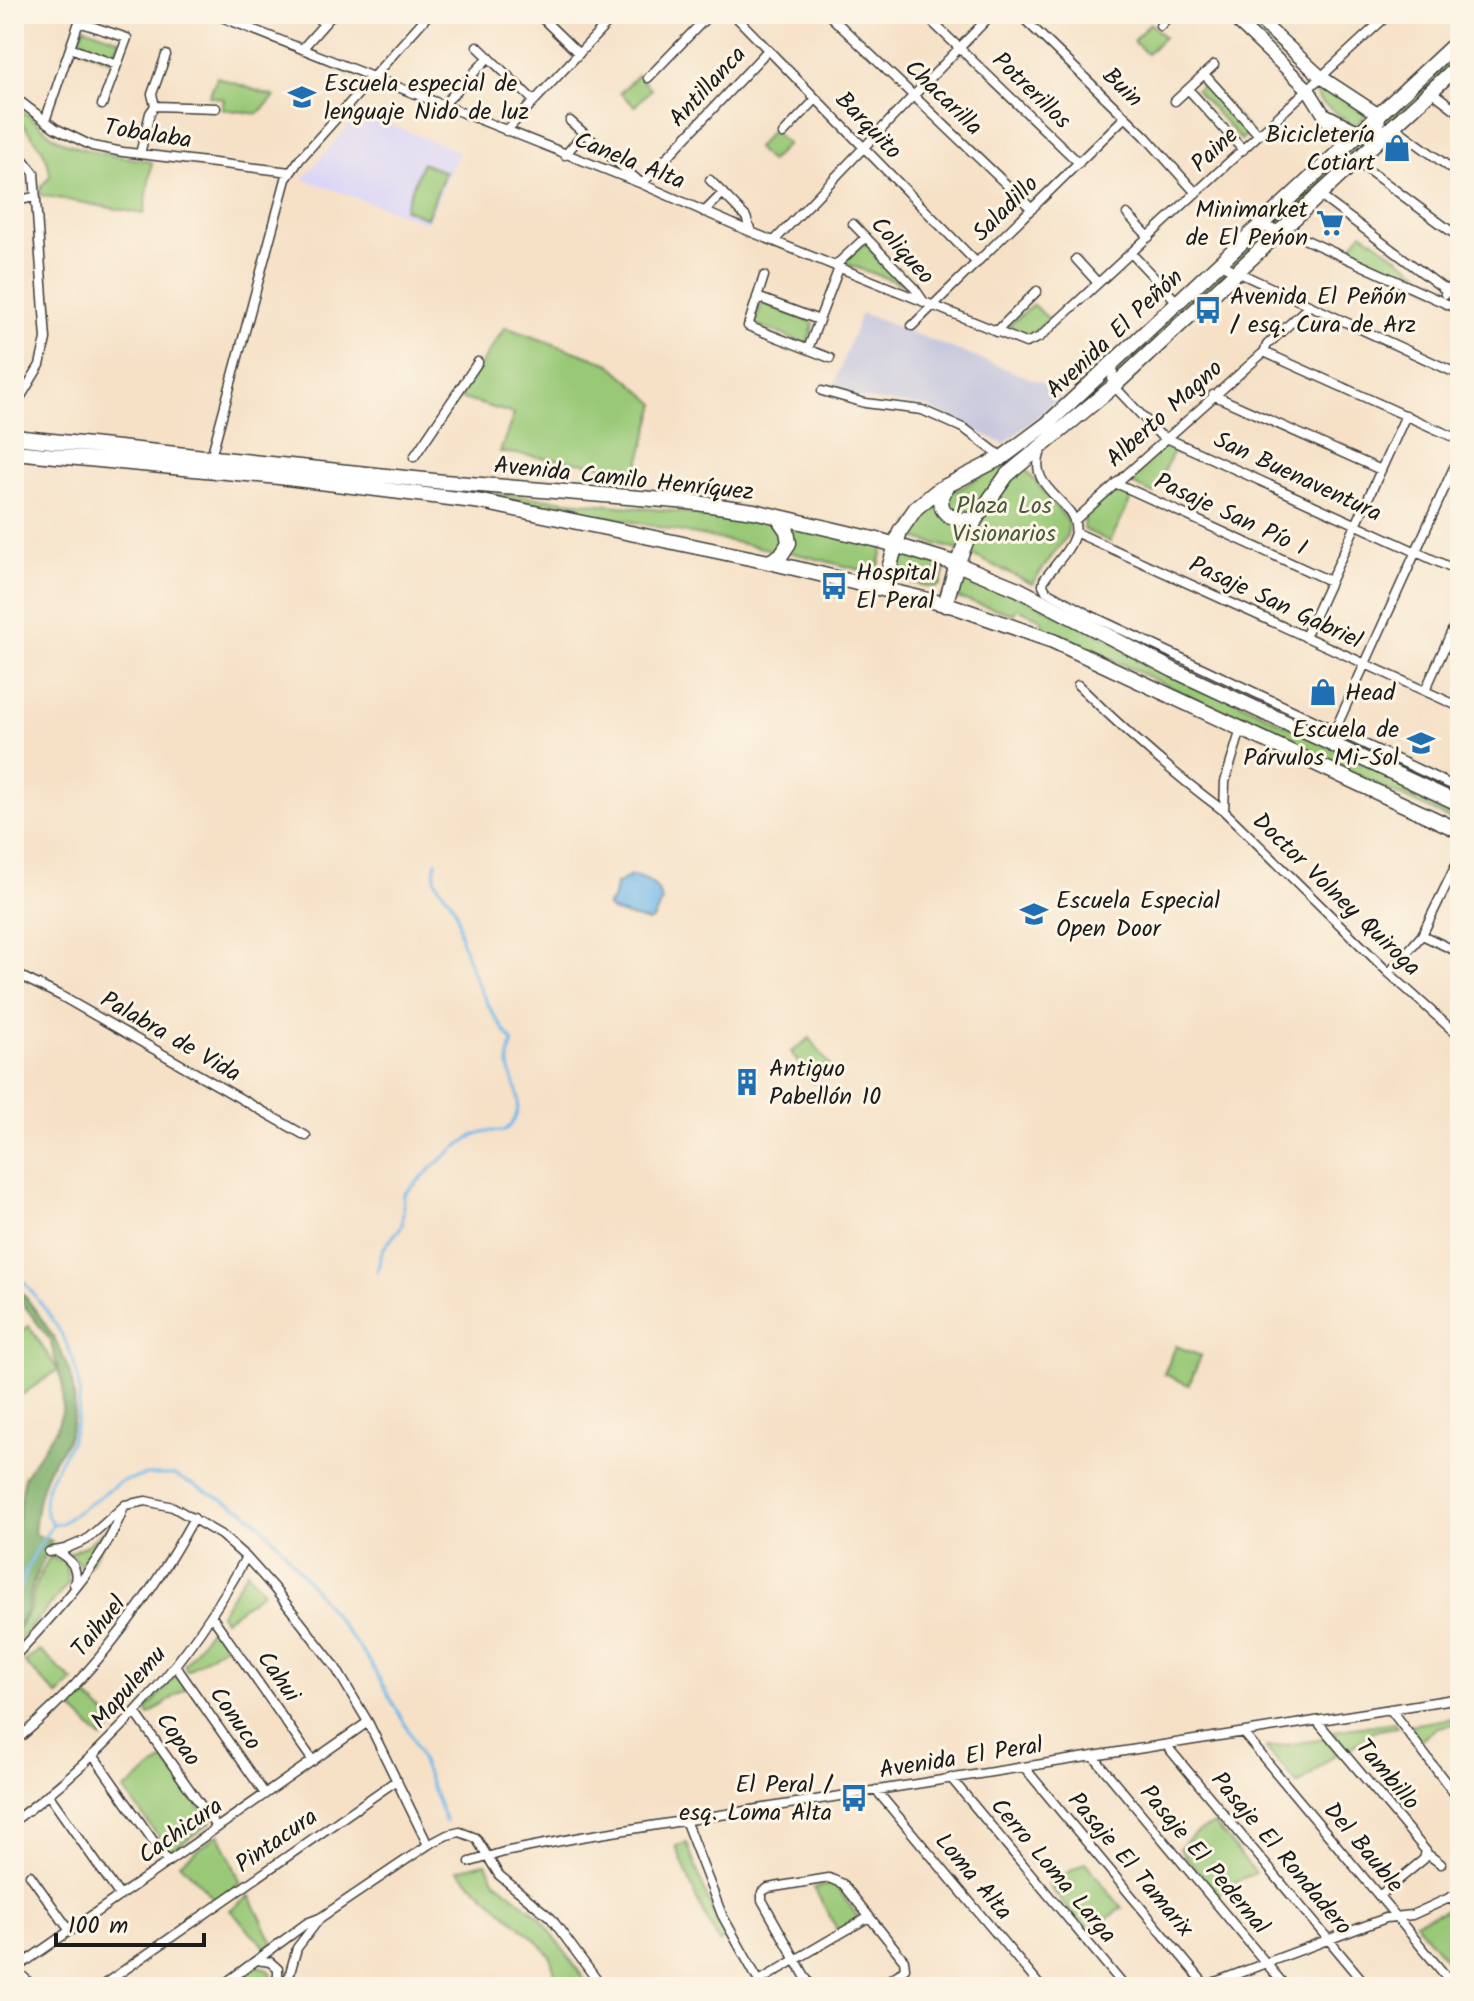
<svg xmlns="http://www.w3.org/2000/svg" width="1474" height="2001" font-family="Kalam,sans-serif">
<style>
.built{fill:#dbd6f7}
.industrial{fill:#c1c2dd}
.green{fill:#99c977;stroke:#5a724a;stroke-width:2}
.forest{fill:#7aad68;stroke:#4b6442;stroke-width:2}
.water{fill:#73b9ea;stroke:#486a83;stroke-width:2}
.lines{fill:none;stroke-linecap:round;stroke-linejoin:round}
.stream{stroke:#73b9ea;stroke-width:3}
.street-casing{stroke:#3d3a36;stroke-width:11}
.secondary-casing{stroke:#3d3a36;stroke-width:15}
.primary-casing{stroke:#3d3a36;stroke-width:17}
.street{stroke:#fff;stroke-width:8}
.secondary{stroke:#fff;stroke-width:12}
.primary{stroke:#fff;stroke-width:14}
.labels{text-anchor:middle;stroke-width:6;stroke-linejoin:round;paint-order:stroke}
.poi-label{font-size:24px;fill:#1c1c1c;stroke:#fcf5e5;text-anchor:start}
.street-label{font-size:24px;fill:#1c1c1c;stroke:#fcf5e5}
.park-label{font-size:24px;fill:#48593c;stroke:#fcf5e5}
</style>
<rect width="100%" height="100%" fill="#fcf5e5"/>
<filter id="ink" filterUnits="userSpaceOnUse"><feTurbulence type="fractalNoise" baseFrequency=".0125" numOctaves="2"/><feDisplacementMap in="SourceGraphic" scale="16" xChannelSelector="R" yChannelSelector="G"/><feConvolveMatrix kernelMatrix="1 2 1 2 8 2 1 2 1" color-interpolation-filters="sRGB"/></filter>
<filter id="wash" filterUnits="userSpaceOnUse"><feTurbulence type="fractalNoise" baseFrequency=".006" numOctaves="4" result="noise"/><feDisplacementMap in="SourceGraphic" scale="32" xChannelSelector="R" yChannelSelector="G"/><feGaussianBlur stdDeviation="1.8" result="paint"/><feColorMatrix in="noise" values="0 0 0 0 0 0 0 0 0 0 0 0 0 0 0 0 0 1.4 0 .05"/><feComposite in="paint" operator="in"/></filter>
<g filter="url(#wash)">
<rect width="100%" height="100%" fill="#f6e1c7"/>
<path class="built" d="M359,113l100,38 -32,72 -124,-44z"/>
<path class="industrial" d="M861,313l205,79 -62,52 -76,-37 -62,-8 -34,-9z"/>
<path class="green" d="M1238,14h7l67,63 54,38 -11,11 -34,-24 -14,-22z
M1150,23l14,14 -17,17 -14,-13z
M84,27l36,13 -8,21 -30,-12 2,-7 -5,-2z
M1458,51l2,6 -377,351 -36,22z
M637,75l14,14 -16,17 -15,-13z
M217,77l58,20 -18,17 -35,-5 2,-10 -15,-3z
M1206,81l44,50 -9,9 -45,-50z
M20,111c16,6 25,22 40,29 27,14 62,16 92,22l-8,52 -104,-19 2,-10 8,-8c0,-24 -17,-40 -31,-57l-2,-6z
M772,130l15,14 -17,18 -14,-14z
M422,163l23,9 -18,46 -23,-9z
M1362,232l78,55 -3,4 -88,-42z
M865,243l43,43 -67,-24z
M762,303l52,20 -7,21 -53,-20z
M1033,305l17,15 -21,15 -21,-6v-3z
M505,327l105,37 46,40 -19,66 -137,-18 14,-38 -55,-16z
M1162,444l13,4 -21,46 -31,-14z
M1015,456l54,67 -2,12 -35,49 -66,-32 -60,-16 4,-12 24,-26 25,-9z
M327,475l60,4 98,14 280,27 12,13 2,10 -6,7 -165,-33z
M1113,488l19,9 -22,45 -27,-13 1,-10 -3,-3z
M786,520l98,25 -7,29 -88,-22z
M898,551l43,12 4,7 -4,14 -6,4 -37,-9 -6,-5z
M963,571l67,29 430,210v14l-415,-196 -5,-10 -23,-10 -3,6 -57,-16z
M810,1038l22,31 -19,14 -22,-31z
M29,1326l29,44 -38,26 -6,-8v-52z
M1176,1346l25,10 -12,29 -25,-11z
M115,1521l-1,7 -33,49 1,-10 -12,-14 17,-8z
M50,1557l14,4 5,22 -55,64v-12l16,-25 6,-27z
M247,1571l16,21 -39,28 -4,-6z
M212,1626l14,18 -39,27 -3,-5z
M39,1650l34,31 -15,15 -34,-34z
M176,1675l10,13 -37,27 -3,-4z
M82,1692l34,32 -14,15 -33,-33z
M1460,1717v6l-22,4 -18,13 -11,-15z
M1394,1722l3,5 -24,4 -25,19 -16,-19z
M1325,1739l12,14 -39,32 -32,-37z
M164,1760l47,62 -41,30 -46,-62z
M1215,1824l40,49 -21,9 -17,14 -38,-48 16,-15z
M219,1834l22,49 -25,18 -36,-38z
M687,1843l24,65 15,29 -7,6 -22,-43 -21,-54z
M1085,1862l37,46 -35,24 -39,-47z
M486,1863l8,16 46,38 50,70h-31l-9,-31 -10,-12 -83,-74z
M829,1885l7,1 22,31 -20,14 -24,-43z
M250,1896l23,47 -7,5 -36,-38z
M1450,1908l10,11v57l-45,-54z
M255,1966l10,2 7,6 -1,6 -5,7h-39z"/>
<path class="forest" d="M14,1282c34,44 80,101 52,160 -5,10 -13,17 -17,26 -10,21 -13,44 -15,66l18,7 -19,42 -6,28 -13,20v-83l10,-71 32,-48 6,-17 1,-25 -13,-47 -36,-48z"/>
<path class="water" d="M631,876c17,2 27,9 31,26l-9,17 -5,3 -36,-11 -5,-5 7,-8 2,-14z"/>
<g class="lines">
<path class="stream" d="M14,1269c25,33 54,63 63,105 5,22 2,45 -6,66 -10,26 -42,57 -18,84h7l60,-42 26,-7h28l69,35 16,13 25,27 86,112 42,75 34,85
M377,1272l6,-23 19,-23 2,-32c17,-15 58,-57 79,-62 8,-3 17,2 24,-3 6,-5 10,-14 11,-22 3,-27 -18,-32 -5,-65 -25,-31 -40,-63 -51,-100 -3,-11 -3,-22 -6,-31 -8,-22 -27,-22 -20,-49
M14,1600l19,-44 19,-31"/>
</g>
</g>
<g filter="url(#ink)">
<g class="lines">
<g class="street-casing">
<path id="street" d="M214,14l428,170 109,48 275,111 14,-6 349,-323
M313,14l11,10
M733,14l244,249
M828,14l204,195
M924,14l155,149
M1019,14l126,122 51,57
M542,18l37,36
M1160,26l11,-12
M14,30l6,-16
M477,46l57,55
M70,48l47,17
M302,49l31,-35
M1204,74l55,61
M648,78l62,-64
M1188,89l55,61
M1431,91l29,22
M14,97l41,31 37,18 31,6 167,20
M1175,101l39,-36
M443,105l46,-48
M155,106l61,2
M45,121l34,-99 48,16 -25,67
M570,121l72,63 126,-134
M1393,126l67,49
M506,131l110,-117
M783,134l33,-35
M14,148l20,25 12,166 -6,26 -26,43
M140,154l10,-41 5,-7 -3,-12 14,-39
M565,155l19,-22
M1356,161l104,77
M710,180l36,37 5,15
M1319,195l128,96
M14,201l21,-4
M704,212l19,-19
M1127,214l22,23
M853,224l60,62 11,16
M1259,228l23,1 178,81
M774,241l218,-227
M1131,253l48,51
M1076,259l22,24
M1220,264l240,111
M835,266l31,-29
M764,276l-16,50 82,32
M1445,294l15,-20
M757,297l62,23
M912,326l213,-209
M996,332l41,-41
M808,349l31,-81
M1264,352l196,88
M1114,365l-2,14 2,7 46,49 300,137
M822,391l43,12 57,7 43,19 37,28
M1213,395l168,75
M1041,451c-16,40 40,51 34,81 -3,17 -22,34 -31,48l-1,5 3,6 44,24 370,174
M211,457l75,-278 14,-20 129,-145
M414,457l64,-95
M1116,483l214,98
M1074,521l190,-169 3,-7 42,-39
M1075,532l385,175
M1305,637l101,-222
M1078,685c46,45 94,88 146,126l165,162 71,64
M1425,691l35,-78
M1335,730l125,-276
M1224,811l1,-29 16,-53
M1422,935l38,18
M14,973l47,23 245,140
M1389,973l33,-38 38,-78
M56,1551c13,7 24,17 18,33
M49,1552l16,-3 21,-9 39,-35 21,-4 27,6 48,28 25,22 27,30 61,78 34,57 60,123
M211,1615l102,146
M14,1657c39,-41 92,-97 110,-151
M175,1665l90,129
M1390,1709l70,92
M135,1712l82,116
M1317,1721l109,130 -2,8 -45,37
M1243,1733l212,254
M14,1742c76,-62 133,-139 180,-224
M1166,1745l202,242
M93,1755l75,107
M1093,1756l193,231
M1024,1767l183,220
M951,1778l174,209
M876,1790l165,197
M48,1794l72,102
M685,1820l37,95 40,72
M14,1821c95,-70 176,-160 232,-264
M1426,1853l15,11
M470,1862l34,-10 77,-15 879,-139
M30,1875l40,56
M1450,1897l10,12
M257,1960l13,2 8,7v8l-8,10
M14,1968l20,19
M15,1969l353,-247
M759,1981l110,-64
M100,1987l297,-207
M220,1987l87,-64 13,-5 108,-73 19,-10 13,-3 16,6 23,37 52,43 51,69
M280,1987l8,-7 9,-32 23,-30
M811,1987l-49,-87v-8l6,-4 61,-10 14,6 61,76 1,8 -6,6 -23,13
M1202,1987l184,-69 26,-3 48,-22"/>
</g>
<g class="secondary-casing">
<path id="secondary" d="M1229,14l79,75 36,58
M1253,14l68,63 58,38 -2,26 -53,-27"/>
</g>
<g class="primary-casing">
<path id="primary" d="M14,437l430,45 245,20 65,9 128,30 75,23 61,25 155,81 287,134
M14,452l265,25 203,25 287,60 184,44 100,35 407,190
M947,486c-16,26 4,35 28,34
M769,562l12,-7 8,-12 -2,-12 -10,-15
M883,589l17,-58 16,-23 22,-18 65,-33 44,-33 413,-385
M945,605l12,-41 18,-44 32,-45 107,-89 346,-322"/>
</g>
<use href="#street" class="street"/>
<use href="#secondary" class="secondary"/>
<use href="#primary" class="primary"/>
</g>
</g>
<defs>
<g id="school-bare" transform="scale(2.16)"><path d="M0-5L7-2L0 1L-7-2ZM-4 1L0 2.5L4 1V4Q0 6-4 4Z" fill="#1f6fb2" stroke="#fcf5e5" stroke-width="2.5" paint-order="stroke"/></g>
<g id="shop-bare" transform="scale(2.16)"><path d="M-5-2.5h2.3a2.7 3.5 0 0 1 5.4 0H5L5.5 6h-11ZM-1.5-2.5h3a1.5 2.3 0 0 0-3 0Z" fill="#1f6fb2" stroke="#fcf5e5" stroke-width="2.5" paint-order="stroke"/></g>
<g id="supermarket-bare" transform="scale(2.16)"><path d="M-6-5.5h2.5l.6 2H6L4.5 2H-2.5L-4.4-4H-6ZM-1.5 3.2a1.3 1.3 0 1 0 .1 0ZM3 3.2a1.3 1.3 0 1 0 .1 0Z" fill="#1f6fb2" stroke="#fcf5e5" stroke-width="2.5" paint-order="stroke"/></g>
<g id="bus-bare" transform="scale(2.16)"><path d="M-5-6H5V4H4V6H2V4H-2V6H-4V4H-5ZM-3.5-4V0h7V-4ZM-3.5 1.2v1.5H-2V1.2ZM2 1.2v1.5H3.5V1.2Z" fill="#1f6fb2" stroke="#fcf5e5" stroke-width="2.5" paint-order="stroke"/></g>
<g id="building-bare" transform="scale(2.16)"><path d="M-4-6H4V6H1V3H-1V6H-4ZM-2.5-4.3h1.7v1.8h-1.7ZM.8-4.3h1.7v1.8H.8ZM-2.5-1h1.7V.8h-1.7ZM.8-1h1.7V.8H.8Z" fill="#1f6fb2" stroke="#fcf5e5" stroke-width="2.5" paint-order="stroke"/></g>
</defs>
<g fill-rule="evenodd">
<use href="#school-bare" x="302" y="97"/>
<use href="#shop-bare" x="1397" y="148"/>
<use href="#supermarket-bare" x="1330" y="223"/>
<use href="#bus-bare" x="1208" y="310"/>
<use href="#bus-bare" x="834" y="586"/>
<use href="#shop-bare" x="1323" y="692"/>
<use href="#school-bare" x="1421" y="743"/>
<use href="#school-bare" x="1034" y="914"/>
<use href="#building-bare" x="747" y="1082"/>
<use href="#bus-bare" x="854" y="1798"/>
</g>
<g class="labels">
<g class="poi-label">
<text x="324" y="91">Escuela especial de<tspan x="324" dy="28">lenguaje Nido de luz</tspan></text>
<text x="1375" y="142" text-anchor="end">Bicicletería<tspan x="1375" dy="28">Cotiart</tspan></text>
<text x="1308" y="217" text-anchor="end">Minimarket<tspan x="1308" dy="28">de El Peńon</tspan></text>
<text x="1230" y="304">Avenida El Peñón<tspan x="1230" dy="28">/ esq. Cura de Arz</tspan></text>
<text x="856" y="580">Hospital<tspan x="856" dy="28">El Peral</tspan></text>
<text x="1345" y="700">Head</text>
<text x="1399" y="737" text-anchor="end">Escuela de<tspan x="1399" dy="28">Párvulos Mi-Sol</tspan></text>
<text x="1056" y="908">Escuela Especial<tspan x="1056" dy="28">Open Door</tspan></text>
<text x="769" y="1076">Antiguo<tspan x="769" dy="28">Pabellón 10</tspan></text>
<text x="832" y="1792" text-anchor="end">El Peral /<tspan x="832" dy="28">esq. Loma Alta</tspan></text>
</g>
<g class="street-label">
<text transform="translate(707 86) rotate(-47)" y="8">Antillanca</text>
<text transform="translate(1123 87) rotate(44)" y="8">Buin</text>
<text transform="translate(1032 90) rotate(44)" y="8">Potrerillos</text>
<text transform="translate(944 97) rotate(44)" y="8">Chacarilla</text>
<text transform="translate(869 125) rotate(46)" y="8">Barquito</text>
<text transform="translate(148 133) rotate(9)" y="8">Tobalaba</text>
<text transform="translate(1214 149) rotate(-43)" y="8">Paine</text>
<text transform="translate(630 160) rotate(22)" y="8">Canela Alta</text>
<text transform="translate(1005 208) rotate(-45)" y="8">Saladillo</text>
<text transform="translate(903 250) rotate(48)" y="8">Coliqueo</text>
<text transform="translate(1114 333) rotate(-43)" y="8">Avenida El Peñón</text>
<text transform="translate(1164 413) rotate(-42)" y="8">Alberto Magno</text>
<text transform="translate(1298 476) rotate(25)" y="8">San Buenaventura</text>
<text transform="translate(624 478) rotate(6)" y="8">Avenida Camilo Henríquez</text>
<text transform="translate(1231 514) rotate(25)" y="8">Pasaje San Pío I</text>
<text transform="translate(1276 602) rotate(25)" y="8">Pasaje San Gabriel</text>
<text transform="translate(1337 894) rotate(44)" y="8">Doctor Volney Quiroga</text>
<text transform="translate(171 1036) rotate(30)" y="8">Palabra de Vida</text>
<text transform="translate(98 1626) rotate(-51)" y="8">Taihuel</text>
<text transform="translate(279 1676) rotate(55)" y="8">Cahui</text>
<text transform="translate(128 1687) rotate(-49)" y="8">Mapulemu</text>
<text transform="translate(236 1718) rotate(55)" y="8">Conuco</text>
<text transform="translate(179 1739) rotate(55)" y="8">Copao</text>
<text transform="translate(961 1757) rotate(-9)" y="8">Avenida El Peral</text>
<text transform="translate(1388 1774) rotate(50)" y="8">Tambillo</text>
<text transform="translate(180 1830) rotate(-35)" y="8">Cachicura</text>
<text transform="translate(276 1840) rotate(-35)" y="8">Pintacura</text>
<text transform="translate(1364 1847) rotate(50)" y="8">Del Bauble</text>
<text transform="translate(1282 1853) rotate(50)" y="8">Pasaje El Rondadero</text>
<text transform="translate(1205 1859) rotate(50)" y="8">Pasaje El Pedernal</text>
<text transform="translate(1131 1864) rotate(50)" y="8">Pasaje El Tamarix</text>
<text transform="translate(1054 1870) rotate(50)" y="8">Cerro Loma Larga</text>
<text transform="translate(974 1876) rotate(50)" y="8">Loma Alta</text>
</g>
<g class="park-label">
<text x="1004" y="513">Plaza Los<tspan x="1004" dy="28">Visionarios</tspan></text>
</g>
</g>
<rect width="1474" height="2001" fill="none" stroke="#fcf5e5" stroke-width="48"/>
<path d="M56 1933v12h148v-12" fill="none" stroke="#1c1c1c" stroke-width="4"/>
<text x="68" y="1933" font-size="24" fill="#1c1c1c" stroke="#fcf5e5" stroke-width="6" paint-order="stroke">100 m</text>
</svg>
